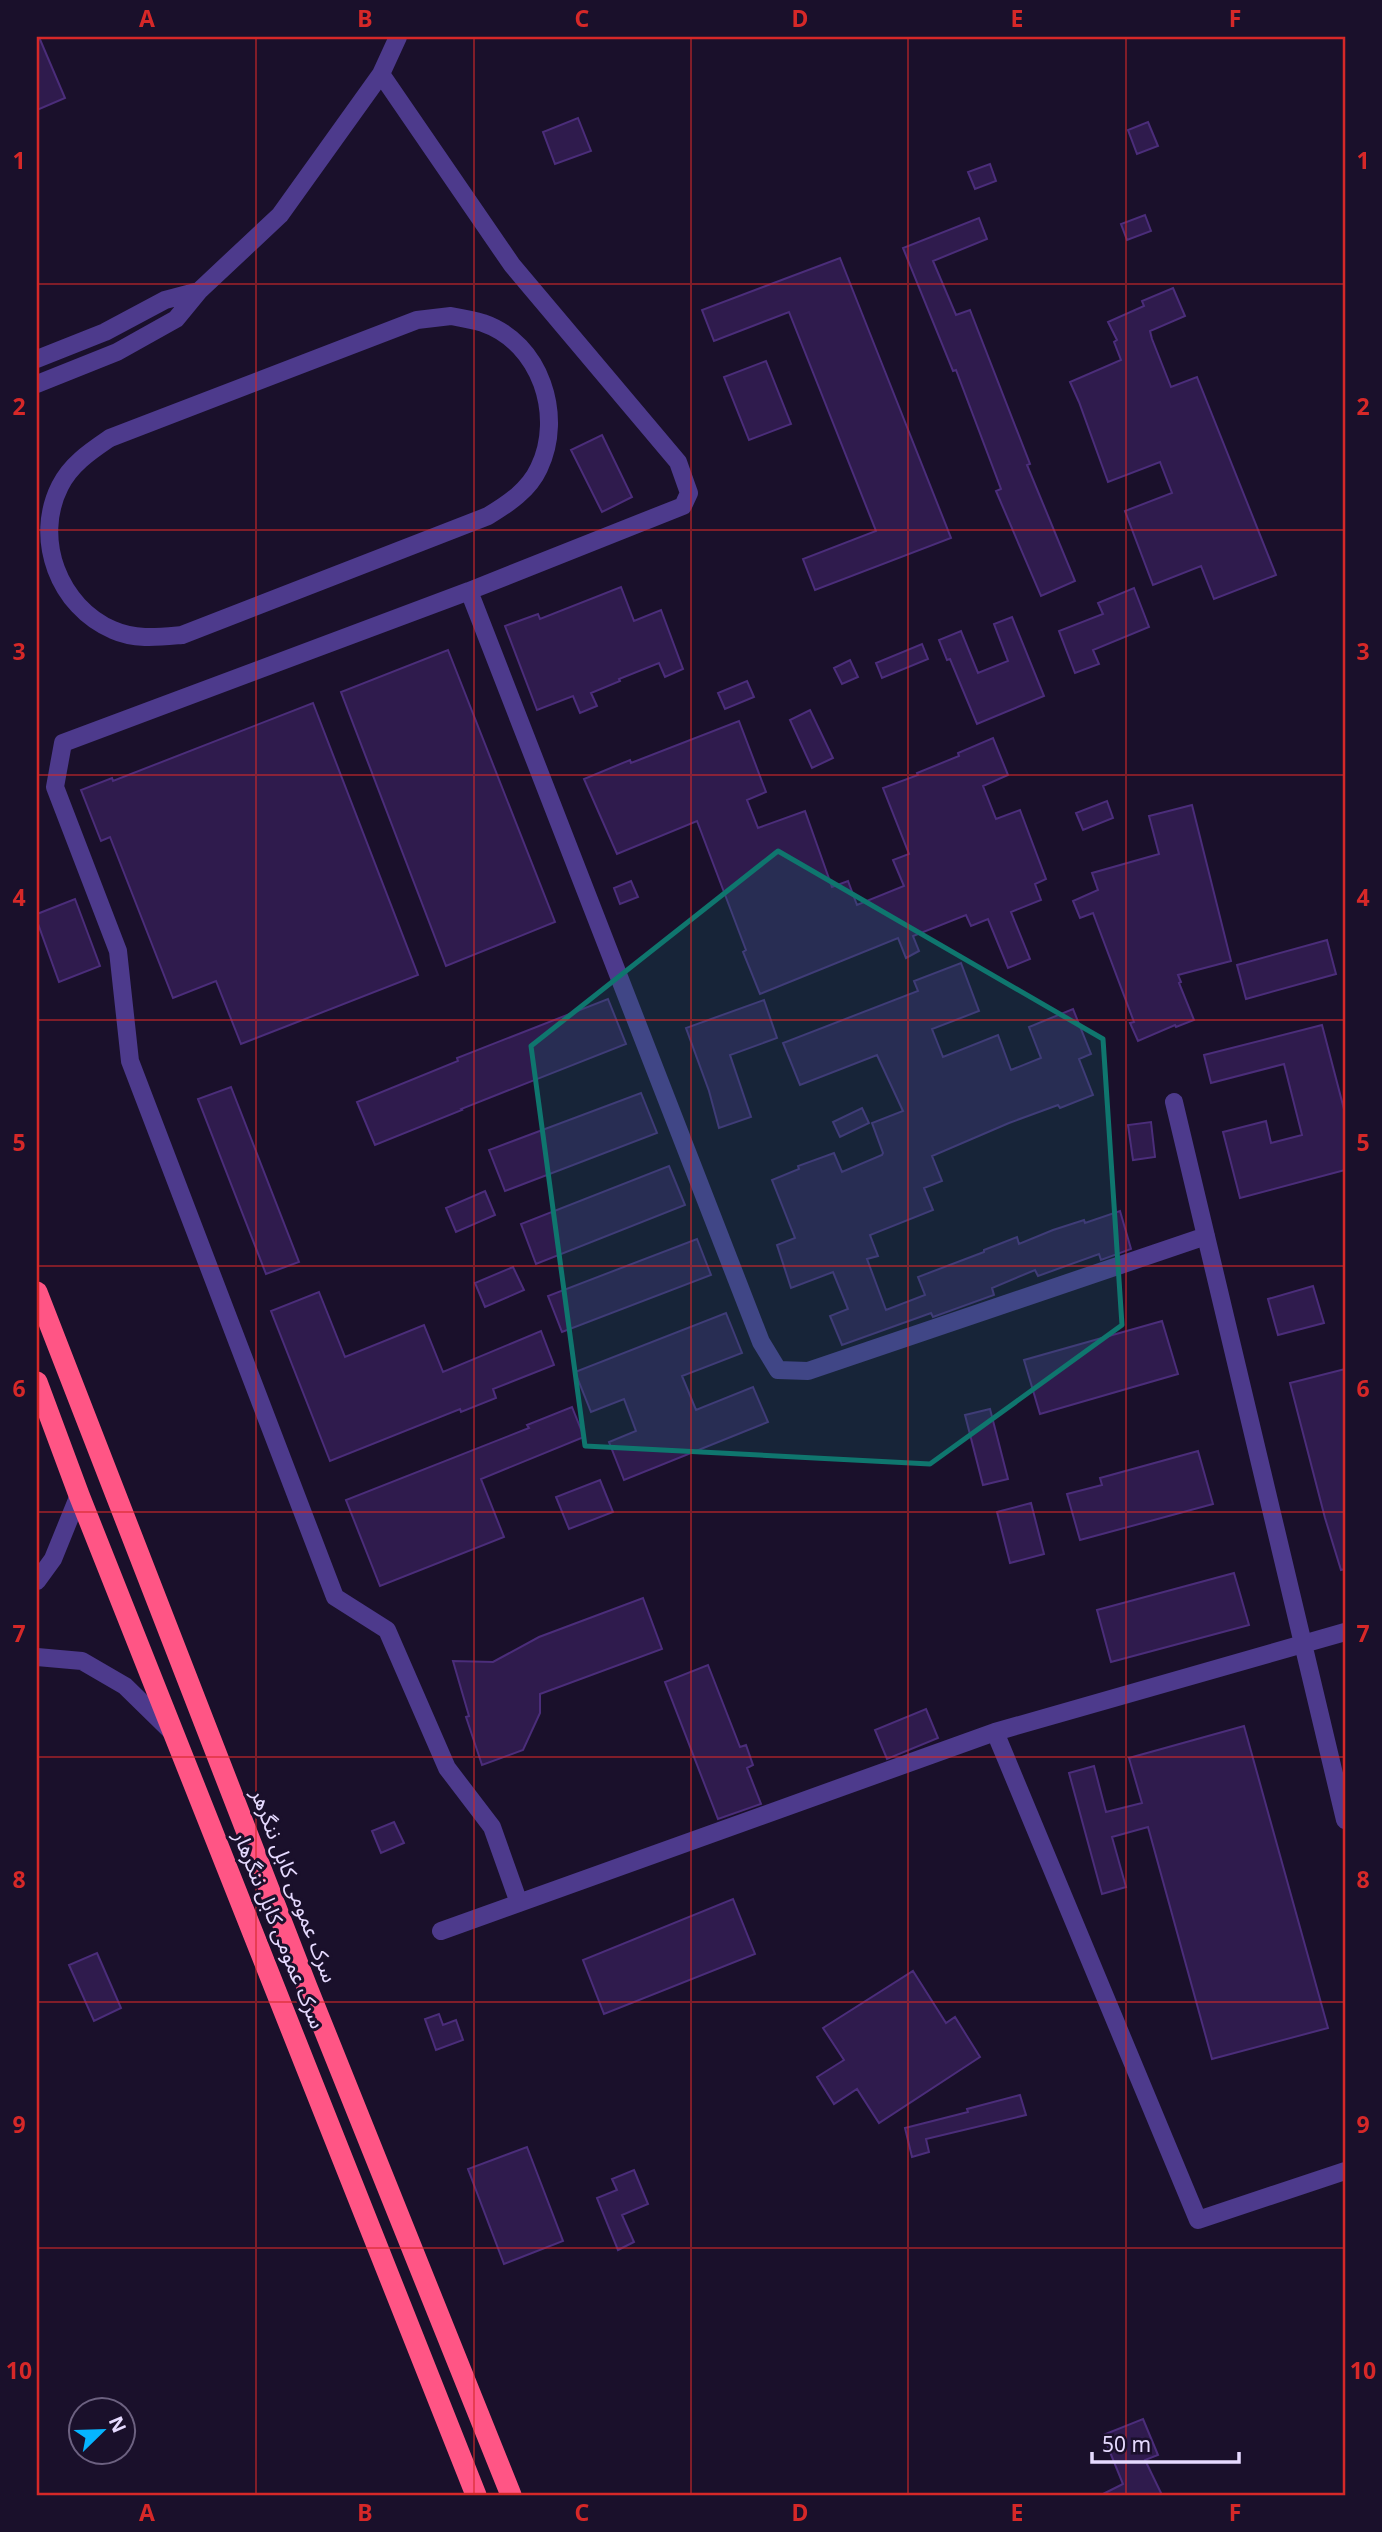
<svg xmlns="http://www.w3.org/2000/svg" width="1382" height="2532" font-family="'Noto Sans','Noto Sans Arabic',sans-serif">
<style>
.building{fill:#2f1b4d;stroke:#4b2d7a;stroke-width:2}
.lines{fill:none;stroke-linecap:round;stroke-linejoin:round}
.minor{stroke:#4d3a8c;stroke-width:18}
.highway{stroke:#ff5585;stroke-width:21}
.marked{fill:#0f766e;fill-opacity:0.2;stroke:#0f766e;stroke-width:5;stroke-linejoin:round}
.grid{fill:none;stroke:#d62828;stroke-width:2;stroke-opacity:0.55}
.labels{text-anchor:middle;stroke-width:6;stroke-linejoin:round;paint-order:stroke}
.street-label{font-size:21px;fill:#e6daff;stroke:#1a102b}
.neatline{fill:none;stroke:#d62828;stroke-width:2.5}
.grid-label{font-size:23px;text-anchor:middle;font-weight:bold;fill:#d62828}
</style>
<rect width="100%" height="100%" fill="#1a102b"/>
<path class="building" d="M37,37h2l26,61 -28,12z
M578,118l13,33 -36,13 -12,-32z
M1148,122l10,24 -21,8 -9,-24z
M990,164l6,17 -21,8 -7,-17z
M1145,215l6,16 -24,9 -6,-16z
M979,218l8,21 -54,22 23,54 14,-5 60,154 -3,1 48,116 -34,15 -45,-105 5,-2 -45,-119 -3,1 -50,-123z
M840,258l111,280 -136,52 -12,-31 73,-28 -87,-219 -75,29 -12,-31z
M1173,288l12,28 -35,15 2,8 19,48 26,-10 79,198 -62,24 -13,-33 -48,19 -28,-74 47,-18 -12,-31 -52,20 -29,-80 -9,-20 51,-22 -7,-18 3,-2 -9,-18 36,-16 -2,-5z
M766,361l25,63 -42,16 -25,-63z
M602,435l30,62 -30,15 -31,-62z
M621,587l13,34 27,-11 22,59 -18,8 -6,-14 -40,16 1,2 -29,12 6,13 -17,7 -7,-17 -36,14 -32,-84 33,-12 2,5z
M1134,588l15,39 -56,23 6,14 -24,9 -16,-42 44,-17 -5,-11z
M1012,617l32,79 -67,28 -27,-65 -3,1 -8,-20 22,-9 17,42 30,-12 -14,-37z
M922,644l6,15 -46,19 -6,-15z
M448,650l107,272 -109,44 -105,-274z
M850,660l8,17 -16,7 -8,-16z
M747,681l7,16 -29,12 -7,-16z
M313,703l105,272 -177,69 -25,-63 -43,17 -63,-161 -9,4 -20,-51 31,-12 1,3z
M810,710l23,48 -21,10 -22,-48z
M739,721l27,71 -19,8 11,28 47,-17 27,76 16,-6 9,24 47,-19 -11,-26 16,-6 -26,-66 35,-13 -1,-2 42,-17 -1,-3 35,-15 15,37 -25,11 13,33 24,-9 26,69 -11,5 6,16 -30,12 19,47 -22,9 -20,-49 -17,7 -5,-11 -53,21 6,15 -13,7 -8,-20 -138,56 -17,-42 3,-2 -49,-129 -80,33 -33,-75 46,-19 1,3z
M1107,801l6,17 -30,12 -7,-17z
M1192,805l39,156 -53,14 3,7 -2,1 15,37 -18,7 -1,-2 -37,16 -8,-18 4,-1 -41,-109 -13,5 -7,-17 25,-11 -6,-17 67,-19 -10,-38z
M631,881l7,16 -18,7 -6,-16z
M75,899l25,67 -41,16 -22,-61v-7z
M1327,940l9,34 -90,25 -9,-34z
M961,963l18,48 -47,18 11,28 55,-22 13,35 30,-12 -12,-31 44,-18 18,45 -12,5 14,36 -33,13 -2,-3 -49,18 -77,33 10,25 -18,7 9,22 -63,25 8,21 -11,3 19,51 39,-15 -7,-18 66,-25v-2l33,-13 2,7 34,-14 31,-10 1,3 35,-12 11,38 -30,11 -2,-6 -61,22 -3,-6 -43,18 2,7 -61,22 -2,-4 -89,32 -12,-29 18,-7 -15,-37 -42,16 -14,-43 18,-7 -23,-58 27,-11 -1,-3 36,-13 8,19 40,-17 1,-2 -11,-30 31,-12 -26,-56 -77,30 -17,-42 135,-52 -4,-10z
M608,999l18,45 -165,65 1,1 -87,35 -18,-43 101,-41 -1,-3z
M764,1000l13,38 -47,17 21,62 -32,11 -10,-37 -23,-63z
M1322,1025l23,88v57l-105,28 -17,-66 43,-11 5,22 31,-8 -18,-71 -73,19 -7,-28z
M231,1087l68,175 -33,12 -68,-175z
M641,1093l16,40 -152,58 -16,-41z
M862,1108l7,15 -29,14 -7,-15z
M1151,1122l4,35 -22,3 -5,-35z
M669,1166l16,39 -149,59 -15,-40z
M485,1191l10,24 -39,17 -10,-24z
M697,1239l14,36 -149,57 -14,-36z
M513,1267l11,23 -39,17 -10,-24z
M1313,1286l11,37 -46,12 -10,-36z
M319,1292l26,65 79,-32 19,47 98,-41 13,34 -61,24 3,9 -35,14 -1,-3 -130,52 -59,-150z
M726,1313l16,40 -60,23 14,34 57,-23 15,35 -144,58 -15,-38 27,-11 -12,-32 -33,13 -16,-40z
M1162,1321l16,53 -138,40 -16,-54z
M1345,1369v200l-4,1 -16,-52 -35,-135z
M572,1407l12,30 -103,42 23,58 -124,49 -34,-86 183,-72 -2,-3z
M990,1409l18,70 -25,6 -18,-70z
M1198,1451l15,53 -133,36 -13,-46 35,-9 -2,-7z
M600,1480l13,32 -44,17 -13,-32z
M1031,1503l13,51 -34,9 -13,-51z
M1234,1573l15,52 -138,37 -14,-52z
M643,1598l19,51 -122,45v19l-17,37 -41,15 -16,-48 3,-1 -16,-55 40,1 46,-25z
M708,1665l32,82 6,-2 7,20 -6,3 14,36 -43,15 -53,-137z
M926,1709l12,29 -51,21 -12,-29z
M1244,1726l84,302 -116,31 -64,-232 -36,10 14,50 -24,7 -33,-121 25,-7 12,46 36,-9 -13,-45z
M394,1822l10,21 -23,10 -9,-22z
M733,1899l22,55 -151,60 -21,-54z
M97,1953l24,55 -27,13 -25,-56z
M913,1971l33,52 9,-6 25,40 -101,66 -22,-34 -23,15 -17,-27 27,-17 -21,-32z
M439,2014l4,11 13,-5 7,20 -27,10 -11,-31z
M1020,2095l6,20 -100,24 3,13 -17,5 -7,-29 63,-16 -1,-3z
M527,2147l36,94 -59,23 -36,-95z
M634,2170l14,34 -26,11 12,27 -16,8 -21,-52 20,-8 -5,-11z
M1143,2419l15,36 -13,5 17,35h-61l22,-11 -20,-49z"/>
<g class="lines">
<path class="minor" d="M381,74l131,191 166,197 11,31 -6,13 -214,85 292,751 17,28 30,1 398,-135
M451,316c11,2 22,4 32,7 58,20 81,93 56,145 -10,22 -31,36 -51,48l-306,119c-23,2 -47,5 -69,-5 -54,-23 -80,-91 -53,-144 11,-22 31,-35 50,-48l307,-118z
M37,359l68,-27 60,-32 34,-9
M37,384l80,-32 59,-33 23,-28 81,-76 101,-141 17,-37
M469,591l-406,152 -8,44 63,164 12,110 205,536 52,33 60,138 45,59 27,76
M1174,1102l171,718
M37,1581l16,-22 26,-64
M37,1657l45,4 43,25 47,46
M995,1732l203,488 147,-49
M441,1931l554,-199 350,-100"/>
<path class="highway" d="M37,1292l270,695 204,508
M37,1382l42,113 397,1000"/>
</g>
<path class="marked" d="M778,851l325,188 19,286 -192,139 -345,-18 -54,-400z"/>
<path class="grid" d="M256,37v2458M474,37v2458M691,37v2458M908,37v2458M1126,37v2458M37,284h1308M37,530h1308M37,775h1308M37,1020h1308M37,1266h1308M37,1512h1308M37,1757h1308M37,2002h1308M37,2248h1308"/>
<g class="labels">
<g class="street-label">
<text transform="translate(294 1886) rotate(69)" y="7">سرک عمومی کابل ننگرهر</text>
<text transform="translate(279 1930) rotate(68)" y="7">سرک عمومی کابل ننگرهار</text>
</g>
</g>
<rect width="1382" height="2532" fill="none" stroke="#1a102b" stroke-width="77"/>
<g transform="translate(102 2431) rotate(67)"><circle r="33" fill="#1a102b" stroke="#6c6180" stroke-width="2"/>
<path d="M0-5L12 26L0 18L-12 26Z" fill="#06b5ff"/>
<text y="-10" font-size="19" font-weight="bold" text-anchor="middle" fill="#e6daff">N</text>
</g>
<path d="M1092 2452v10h147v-10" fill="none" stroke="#e6daff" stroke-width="3.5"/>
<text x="1102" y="2452" font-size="21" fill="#e6daff" stroke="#1a102b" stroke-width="5" paint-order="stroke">50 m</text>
<rect x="38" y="38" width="1306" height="2456" class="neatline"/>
<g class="grid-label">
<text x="147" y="27">A</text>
<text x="365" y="27">B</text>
<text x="582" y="27">C</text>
<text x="800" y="27">D</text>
<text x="1017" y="27">E</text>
<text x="1235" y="27">F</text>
<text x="19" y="169">1</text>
<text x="1363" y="169">1</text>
<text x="19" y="415">2</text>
<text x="1363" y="415">2</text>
<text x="19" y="660">3</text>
<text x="1363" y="660">3</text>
<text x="19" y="906">4</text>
<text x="1363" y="906">4</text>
<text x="19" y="1151">5</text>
<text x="1363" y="1151">5</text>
<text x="19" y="1397">6</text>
<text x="1363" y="1397">6</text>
<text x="19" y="1642">7</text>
<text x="1363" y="1642">7</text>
<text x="19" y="1888">8</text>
<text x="1363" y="1888">8</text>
<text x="19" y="2133">9</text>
<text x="1363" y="2133">9</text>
<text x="19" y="2379">10</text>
<text x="1363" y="2379">10</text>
<text x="147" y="2521">A</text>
<text x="365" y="2521">B</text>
<text x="582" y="2521">C</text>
<text x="800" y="2521">D</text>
<text x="1017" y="2521">E</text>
<text x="1235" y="2521">F</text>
</g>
</svg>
